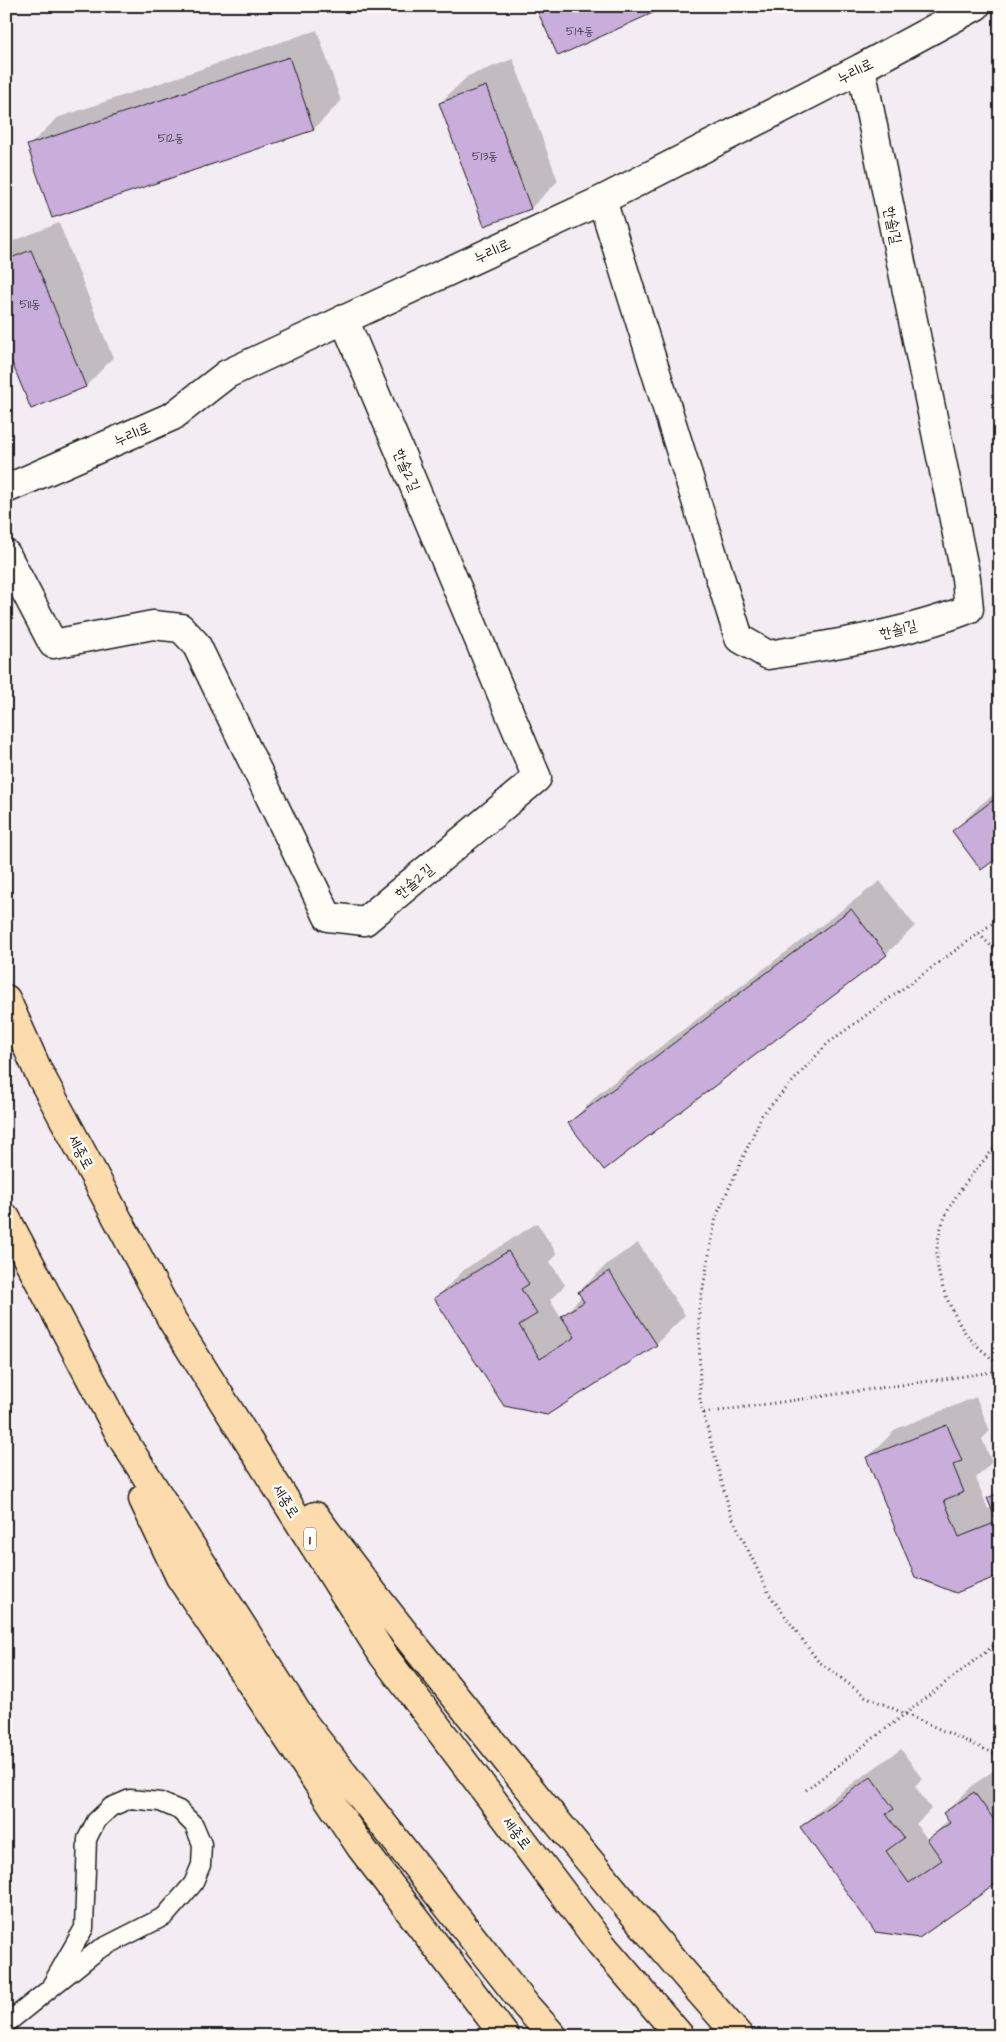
<svg xmlns="http://www.w3.org/2000/svg" width="1006" height="2042" font-family="'Architects Daughter','Poor Story',sans-serif">
<style>
.shadow{fill:#0003}
.building{fill:#c9aedc;stroke:#1c1c1c}
.lines{fill:none;stroke-linecap:round;stroke-linejoin:round}
.lane-casing{stroke:#1c1c1c;stroke-width:21}
.street-casing{stroke:#1c1c1c;stroke-width:31}
.highway-casing{stroke:#1c1c1c;stroke-width:31}
.path{stroke:#1c1c1c;stroke-width:3;stroke-dasharray:1 4;stroke-linecap:butt}
.lane{stroke:#fdfcf7;stroke-width:18}
.street{stroke:#fdfcf7;stroke-width:28}
.highway{stroke:#fcdcac;stroke-width:28}
.labels{text-anchor:middle;stroke-width:5;stroke-linejoin:round;paint-order:stroke}
.number-label{font-size:12px;fill:#47404c}
.shield{fill:#fdfcf7;stroke:#605f5e;stroke-width:1}
.shield-label{font-size:14px;font-weight:bold;fill:#1c1c1c}
.street-label{font-size:15px;fill:#1c1c1c;stroke:#fdfcf7}
</style>
<rect width="100%" height="100%" fill="#f3ecf2"/>
<filter id="ink" filterUnits="userSpaceOnUse"><feTurbulence type="fractalNoise" baseFrequency=".02" numOctaves="2"/><feDisplacementMap in="SourceGraphic" scale="10" xChannelSelector="R" yChannelSelector="G"/><feConvolveMatrix kernelMatrix="1 2 1 2 8 2 1 2 1" color-interpolation-filters="sRGB"/></filter>
<g filter="url(#ink)">
<path class="shadow" d="M317,30l24,71 -27,28 -261,88 -24,-71 28,-28z
M513,59l45,122 -27,27 -91,-105 28,-27z
M59,223l54,135 -27,28 -80,-42v-100z
M1000,790v64l-47,-22 28,-28z
M880,881l35,45 -29,28 -316,169 28,-29z
M537,1223l20,31 -7,8 15,23 -15,15 11,18 21,-22 -3,-4 29,-29 30,-20 47,72 -29,29 -110,70 -110,-116 29,-29z
M976,1397l14,34 -8,8 10,23 -16,16 12,31 4,-2 -3,-9 11,-11v86l-133,-115 29,-29z
M901,1749l21,30 -7,7 16,23 -15,15 12,16 21,-21 -5,-5 29,-29 27,-19v113l-82,58 -116,-110 29,-28z"/>
<path class="building" d="M535,6h133l-110,50z
M289,57l25,73 -262,88 -25,-73z
M486,86l45,123 -47,17 -45,-123z
M31,250l55,137 -55,22 -25,-61v-88z
M1000,795v61l-19,14 -29,-39z
M851,909l36,46 -283,215 -36,-47z
M508,1251l21,33 -8,5 16,25 -18,11 21,34 35,-22 -14,-21 23,-14 -6,-10 31,-21 48,74 -110,70 -43,-9 -70,-108z
M947,1425l15,36 -9,4 11,27 -20,8 15,37 38,-15 -10,-24 13,-5v82l-44,18 -41,-16 -49,-120z
M871,1777l23,32 -8,5 18,24 -18,13 23,32 33,-23 -15,-21 23,-16 -7,-10 31,-21 26,36v53l-81,57 -44,-6 -75,-105z"/>
<g class="lines">
<g class="lane-casing">
<path id="lane" d="M6,2024l92,-74 67,-34 28,-32 8,-19 1,-21 -8,-19 -15,-15 -19,-8 -30,-3 -19,8 -15,14 -9,18 -3,89 -33,58"/>
</g>
<g class="street-casing">
<path id="street" d="M602,200l137,438 29,17c65,-10 139,-22 201,-46l-3,-31 -105,-510
M6,489l167,-73 54,-42 375,-174 259,-132 115,-62
M6,554l47,90 100,-19 28,3 15,16 132,273 37,4 172,-143 -193,-459"/>
</g>
<g class="highway-casing">
<path id="highway" d="M6,999l32,72 134,249 211,335 218,289 79,92
M6,1218l116,220 183,287 222,282 26,29
M143,1499l37,78 180,269 145,190
M315,1516c59,81 122,158 185,236 78,96 157,192 239,284"/>
</g>
<path class="path" d="M1000,918l-172,125 -66,72 -46,102 -17,92 1,92 30,111 39,82 49,67 47,35 135,60
M979,934l21,21
M1000,1142c-46,52 -85,94 -49,165 4,8 8,17 13,24 9,13 24,24 36,35
M704,1413l296,-42
M806,1790l194,-149"/>
<use href="#lane" class="lane"/>
<use href="#street" class="street"/>
<use href="#highway" class="highway"/>
</g>
</g>
<g class="labels">
<g class="number-label">
<text x="580" y="35">514동</text>
<text x="171" y="142">512동</text>
<text x="485" y="160">513동</text>
<text x="30" y="308">511동</text>
</g>
<rect class="shield" x="304" y="1527.5" width="12" height="23" rx="4"/>
<g class="shield-label">
<text x="310" y="1544">1</text>
</g>
<g class="street-label">
<text transform="translate(855 71) rotate(-27)" y="5">누리1로</text>
<text transform="translate(893 225) rotate(78)" y="5">한솔1길</text>
<text transform="translate(492 251) rotate(-25)" y="5">누리1로</text>
<text transform="translate(132 434) rotate(-24)" y="5">누리1로</text>
<text transform="translate(407 470) rotate(67)" y="5">한솔2길</text>
<text transform="translate(898 629) rotate(-14)" y="5">한솔1길</text>
<text transform="translate(414 881) rotate(-40)" y="5">한솔2길</text>
<text transform="translate(81 1152) rotate(62)" y="5">세종로</text>
<text transform="translate(286 1501) rotate(58)" y="5">세종로</text>
<text transform="translate(517 1833) rotate(53)" y="5">세종로</text>
</g>
</g>
<rect width="1006" height="2042" fill="none" stroke="#fdfcf7" stroke-width="25"/>
<rect x="12" y="12" width="981" height="2017" fill="none" stroke="#1c1c1c" stroke-width="2" filter="url(#ink)"/>
</svg>
